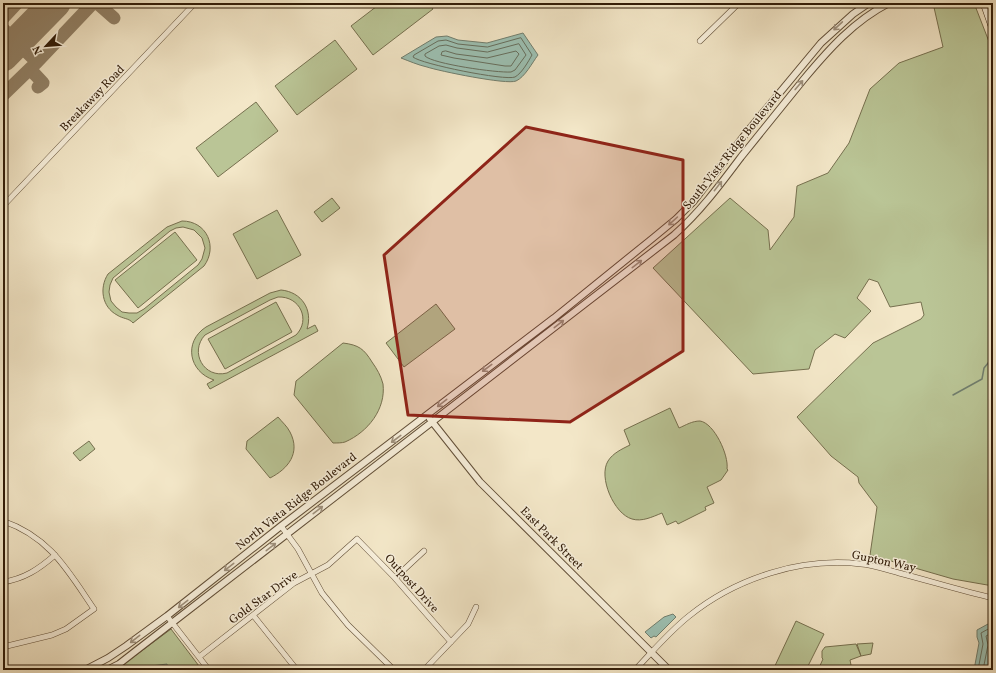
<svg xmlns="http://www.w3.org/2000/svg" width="996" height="673" font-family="Vollkorn,serif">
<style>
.green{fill:#bac596;stroke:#76704f;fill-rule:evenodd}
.water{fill:#9cc0b2;stroke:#717e6e}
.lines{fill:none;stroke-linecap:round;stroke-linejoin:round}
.shore{stroke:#666e5d;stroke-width:1}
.stream{stroke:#717e6e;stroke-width:1.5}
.taxiway{stroke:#928268;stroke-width:13}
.runway{stroke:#928268;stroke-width:31}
.minor-casing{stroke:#624f38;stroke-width:6}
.tertiary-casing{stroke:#624f38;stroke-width:8}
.secondary-casing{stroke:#311c08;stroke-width:8}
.minor{stroke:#f7efdb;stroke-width:5}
.tertiary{stroke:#f7efdb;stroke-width:6}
.secondary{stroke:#f7efdb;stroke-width:7}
.oneway{stroke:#9e907c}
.marked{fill:#8f2418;fill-opacity:0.2;stroke:#8f2418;stroke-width:3;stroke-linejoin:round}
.labels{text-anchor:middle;stroke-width:3;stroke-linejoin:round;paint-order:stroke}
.street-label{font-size:12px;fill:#311c08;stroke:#f7efdb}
</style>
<rect width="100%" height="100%" fill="#f3e7c8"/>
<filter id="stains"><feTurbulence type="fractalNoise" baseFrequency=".005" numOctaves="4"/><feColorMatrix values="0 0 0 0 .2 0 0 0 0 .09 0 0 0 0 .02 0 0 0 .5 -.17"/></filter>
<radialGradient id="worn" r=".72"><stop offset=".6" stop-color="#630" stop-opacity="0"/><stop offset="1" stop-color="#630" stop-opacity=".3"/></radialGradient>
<path class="green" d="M381,3h48l4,6 -60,46 -22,-29z
M933,3h41l19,49v534l-40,-7 -83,-24 7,-48 -18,-24 -1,-6 -27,-21 -34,-39 76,-74 48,-24 3,-4 -3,-13 -31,5 -12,-25 -9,-3 -12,19 14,13 -26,27 -10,-4 -20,16 -6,19 -56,5 -100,-106 77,-70 38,32 2,20 24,-33 3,-31 31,-13 21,-30 21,-54 29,-26 44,-16z
M335,40l22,29 -60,46 -22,-29z
M256,102l22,29 -60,46 -22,-29z
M332,198l8,10 -18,14 -8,-10z
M277,210l24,45 -44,24 -24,-45z
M182,221c25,0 36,26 22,45l-71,57c-4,-5 -10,-4 -16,-8 -15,-8 -18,-27 -9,-41l59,-47zM183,227l11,3 8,8 3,10 -3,11 -4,6 -54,44 -7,4h-8l-7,-1 -6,-5 -5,-6 -2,-9 1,-7 3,-7 57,-47 6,-3z
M175,232l22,28 -59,48 -23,-28z
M281,290c21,2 32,20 26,39l8,-4 3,6 -108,58 -3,-5 7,-4c-25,-8 -31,-38 -8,-53l64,-34zM278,297c22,-1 33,23 18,38l-69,38c-23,6 -38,-21 -22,-38l65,-35z
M276,302l16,30 -67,37 -17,-30z
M436,304l19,25 -51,38 -18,-24z
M343,343c16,2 21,6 29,19 5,7 9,14 11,22 3,25 -15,48 -38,58 -3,1 -8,1 -12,1l-39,-48 2,-14z
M670,408l9,20c7,-3 13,-7 21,-7 14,2 29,34 27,48l1,1 -7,10 -14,7 7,16 -9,4 1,3 -28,14 -2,-3 -9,4 -5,-12c-10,4 -20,9 -30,6 -18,-5 -34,-42 -24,-58 5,-8 14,-12 22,-16l-6,-15z
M278,417c4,5 9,9 12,15 11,21 -2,37 -20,46l-24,-29 1,-8z
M89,441l6,8 -15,12 -7,-8z
M796,621l28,13 -18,36h-33z
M171,629l31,41h-86z
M873,643l-2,11 -10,2 -4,-12z
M856,644l5,12 -11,4 2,10 -4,-2 -1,2h-29l5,-11 -1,-1v-7l3,-4z"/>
<path class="water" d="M523,33l15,22c-6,8 -13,22 -22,26 -9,4 -77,-10 -89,-14 -9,-2 -18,-6 -26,-9l35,-21 11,-1 11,4 29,3z
M673,614l3,3 -20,20 -2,-1 -3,2 -6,-6 19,-15z
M993,623v47h-19l5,-27 -2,-6v-7l11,-6z
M167,664l1,6h-17v-4z"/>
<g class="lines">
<path class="shore" d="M521,38l11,17c-4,7 -10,18 -17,22 -10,4 -94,-13 -102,-20l1,-2 24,-14 8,-1 12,4 29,3z
M519,44l7,11 -11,15 -4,2c-14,1 -78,-8 -86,-16v-2l14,-8 7,-1 11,3 30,4z
M446,51l10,3 31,4 29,-7 3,3 -8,12h-6l-51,-8 -13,-3 1,-3z
M978,670l5,-26 -2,-11 9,-5 3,-1
M983,670l5,-25 -2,-9 7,-4"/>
<path class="stream" d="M953,395l29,-16 2,-11 9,-11"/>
<path class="taxiway" d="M97,3l17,15
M3,18l14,-15
M3,29l34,33
M30,69l13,14 -5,4
M3,95l34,-33 56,-59"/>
<path class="runway" d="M3,56l52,-53"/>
<g class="minor-casing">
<path id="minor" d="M700,41l39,-38
M3,206l192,-203
M3,521c47,16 65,50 91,88l-28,20 -14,6 -49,12
M281,526l17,23 24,44 26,32 46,45
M395,578l29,-27
M3,582c21,-3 36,-13 52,-27
M253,615l44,55
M167,616l42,54
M199,657l95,-74 34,-18 29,-26 38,39 56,64
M424,670l44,-46 8,-17
M635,670c17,-18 34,-38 54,-54 47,-38 112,-59 172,-52 13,1 26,6 38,9 31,8 63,18 94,25"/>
</g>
<g class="tertiary-casing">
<path id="tertiary" d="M430,419l50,63 189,188
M85,670l23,-12 18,-12 41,-30 114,-90 273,-208 99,-80 23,-19 17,-17 54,-70 74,-89 32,-29 16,-11
M107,670l12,-6 18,-14 537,-415c26,-23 46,-50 67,-78 21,-26 42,-52 63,-78 25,-30 50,-58 85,-76"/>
</g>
<g class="secondary-casing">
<path id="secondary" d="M984,3l9,26
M992,3l1,4"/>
</g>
<use href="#minor" class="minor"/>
<use href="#tertiary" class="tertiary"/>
<use href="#secondary" class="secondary"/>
</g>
<defs><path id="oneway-shaft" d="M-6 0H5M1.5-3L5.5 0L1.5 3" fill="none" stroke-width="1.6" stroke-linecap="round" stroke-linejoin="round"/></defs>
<g class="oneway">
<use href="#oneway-shaft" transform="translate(838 26) rotate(137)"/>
<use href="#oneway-shaft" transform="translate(799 85) rotate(-50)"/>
<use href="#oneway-shaft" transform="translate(718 186) rotate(-52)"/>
<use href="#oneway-shaft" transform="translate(673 221) rotate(138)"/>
<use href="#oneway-shaft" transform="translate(637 264) rotate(-38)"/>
<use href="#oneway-shaft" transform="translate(559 324) rotate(-38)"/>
<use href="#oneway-shaft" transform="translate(487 368) rotate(143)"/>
<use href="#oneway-shaft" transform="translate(442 403) rotate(142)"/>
<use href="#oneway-shaft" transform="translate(396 439) rotate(143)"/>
<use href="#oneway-shaft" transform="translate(318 510) rotate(-38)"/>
<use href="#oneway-shaft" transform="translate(271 547) rotate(-38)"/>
<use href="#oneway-shaft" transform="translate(229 567) rotate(142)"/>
<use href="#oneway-shaft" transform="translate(183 604) rotate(142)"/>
<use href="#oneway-shaft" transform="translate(135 639) rotate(142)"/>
</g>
<path class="marked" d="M526,127l157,33v191l-113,71 -162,-7 -24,-160z"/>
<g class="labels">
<g class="street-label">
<text transform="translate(92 98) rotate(-46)" y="4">Breakaway Road</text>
<text transform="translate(732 150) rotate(-51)" y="4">South Vista Ridge Boulevard</text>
<text transform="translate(296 501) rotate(-38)" y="4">North Vista Ridge Boulevard</text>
<text transform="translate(552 538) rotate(45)" y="4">East Park Street</text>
<text transform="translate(884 561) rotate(12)" y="4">Gupton Way</text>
<text transform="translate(412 583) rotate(48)" y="4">Outpost Drive</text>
<text transform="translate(263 597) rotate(-36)" y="4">Gold Star Drive</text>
</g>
</g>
<rect width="996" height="673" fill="none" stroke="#f3e7c8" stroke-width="16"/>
<rect x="4" y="4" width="988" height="665" fill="none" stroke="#311c08" stroke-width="2"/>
<rect x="8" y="8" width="980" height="657" fill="none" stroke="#311c08"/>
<g transform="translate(46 46) rotate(244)" stroke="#f7efdb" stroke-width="3" paint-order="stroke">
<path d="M0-3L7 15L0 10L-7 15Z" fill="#311c08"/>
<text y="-6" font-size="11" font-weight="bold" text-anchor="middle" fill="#311c08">N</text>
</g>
<rect width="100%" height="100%" filter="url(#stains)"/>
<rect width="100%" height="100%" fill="url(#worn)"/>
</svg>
